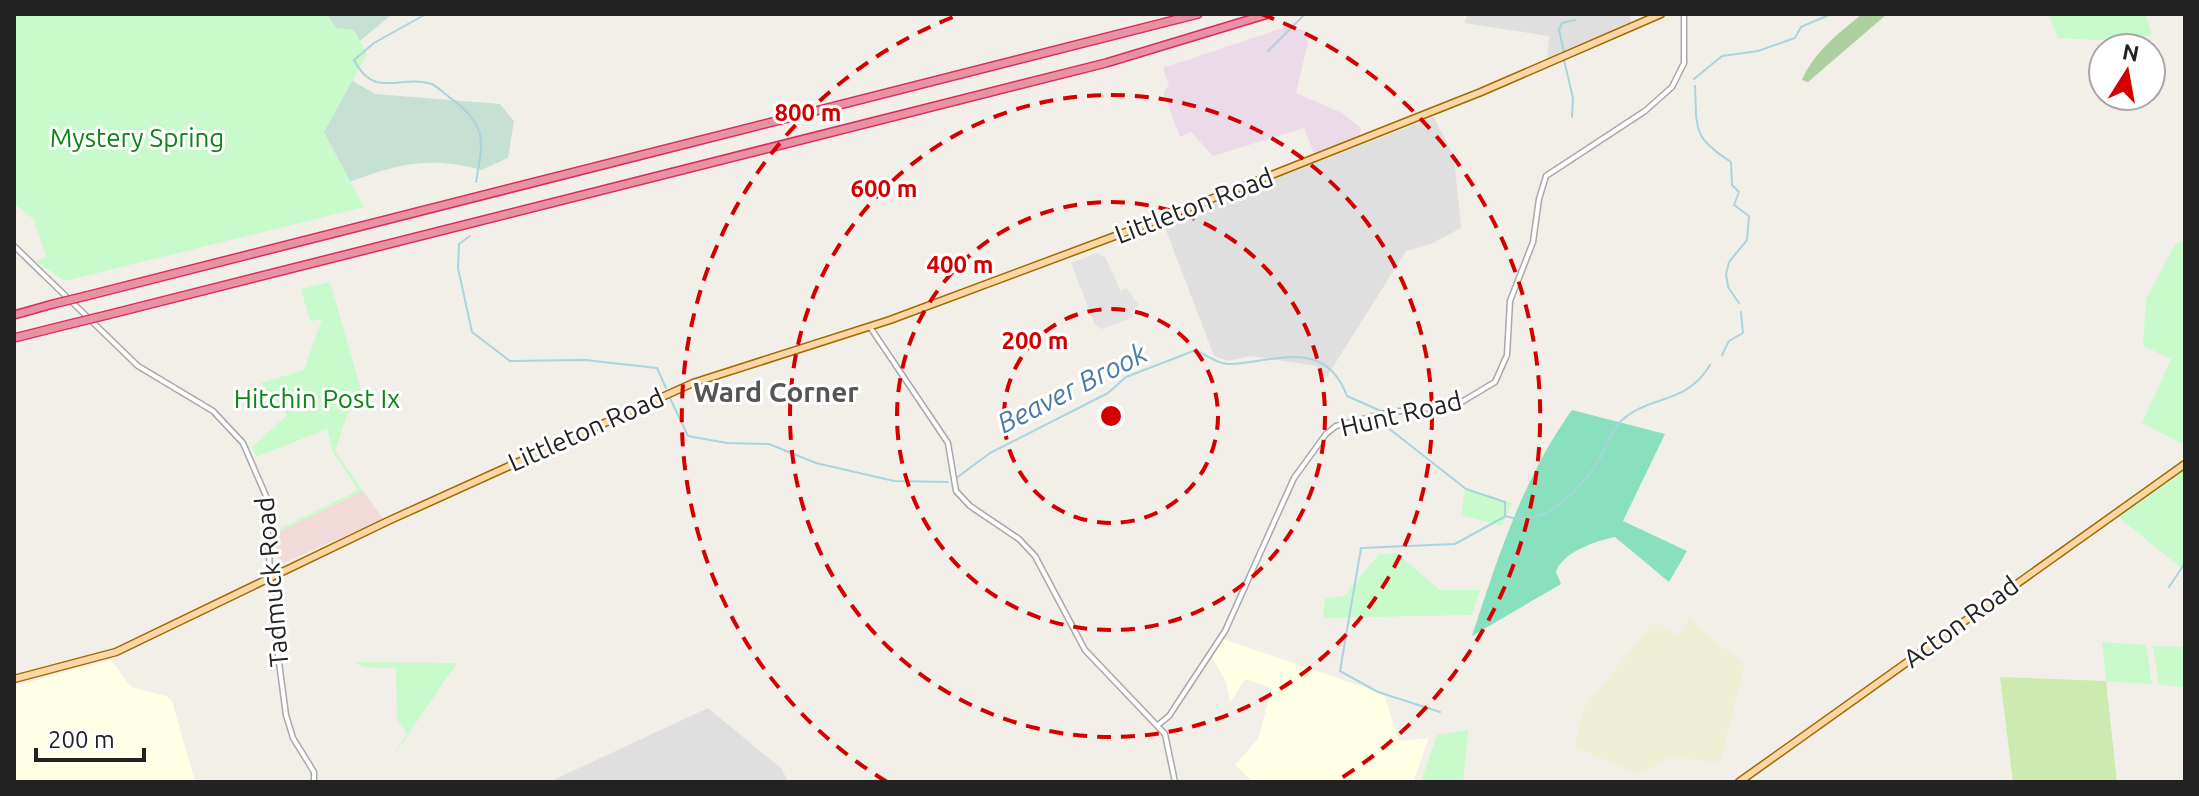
<svg xmlns="http://www.w3.org/2000/svg" width="2199" height="796" font-family="Ubuntu,sans-serif">
<style>
.residential{fill:#e0dfdf}
.commercial{fill:#f2dad9}
.industrial{fill:#ebdbe8}
.education{fill:#ffffe5}
.farmland{fill:#eef0d5}
.grass{fill:#cdebb0}
.forest{fill:#add19e}
.wetland{fill:#c6e0d4}
.park{fill:#c8facc}
.pitch{fill:#88e0be}
.parking{fill:#e2e2e2}
.lines{fill:none;stroke-linecap:round;stroke-linejoin:round}
.stream{stroke:#aad3df;stroke-width:2}
.minor-casing{stroke:#a9a9a9;stroke-width:7}
.major-casing{stroke:#a06b00;stroke-width:9}
.highway-casing{stroke:#dc2a67;stroke-width:10}
.minor{stroke:#fff;stroke-width:4}
.major{stroke:#fcd6a4;stroke-width:6}
.highway{stroke:#e892a2;stroke-width:7}
.highway-bridge-casing{stroke:#dc2a67;stroke-width:10;stroke-linecap:butt}
.highway-bridge{stroke:#e892a2;stroke-width:7}
.ring{fill:none;stroke:#d40000;stroke-width:4;stroke-dasharray:14 10}
.labels{text-anchor:middle;stroke-width:6;stroke-linejoin:round;paint-order:stroke}
.park-label{font-size:26px;fill:#0c8416;stroke:#fff}
.street-label{font-size:26px;fill:#222;stroke:#fff}
.water-label{font-size:28px;font-style:italic;fill:#4a7aab;stroke:#fff}
.neighbourhood-label{font-size:28px;font-weight:bold;fill:#555;stroke:#fff}
.centre{fill:#d40000;stroke:#fff;stroke-width:4}
.ring-label{font-size:24px;text-anchor:middle;font-weight:bold;fill:#d40000;stroke:#fff;stroke-width:6;stroke-linejoin:round;paint-order:stroke}
</style>
<rect width="100%" height="100%" fill="#f2efe9"/>
<path class="residential" d="M1468,14h162l1,9 -84,36 2,-23 -85,-13z
M1434,117l20,40 7,71 -30,16 -25,7 -80,127 -9,-12 -66,-10 -23,5 -14,-5 -51,-134z
M708,708l74,61 6,13h-239z"/>
<path class="commercial" d="M363,491l20,28 -104,46 -5,-31z"/>
<path class="industrial" d="M1288,26l15,4 5,12 -12,51 46,20 19,15 -2,11 -44,17 -11,-28 -91,28 -22,-24 -11,5 -17,-44 6,-8 -6,-17z"/>
<path class="education" d="M1223,639l161,55 15,47 30,-3 -16,44h-160l-18,-17 23,-26 14,-51 -27,-9 -15,24 -4,-21 -14,-25z
M111,660l20,27 35,9 6,5 23,81h-181v-96z"/>
<path class="farmland" d="M1689,617l16,17 40,29 -25,100 -49,-6 -32,17 -65,-27 9,-38 71,-88 24,16z"/>
<path class="grass" d="M2000,677l106,4 11,101h-104z"/>
<path class="forest" d="M1862,14h25l-79,68 -6,-2c12,-28 37,-47 60,-66z"/>
<path class="wetland" d="M317,14h75l-63,53 46,27 125,10 14,17 -6,37 -27,12c-57,-17 -98,-2 -151,20l-316,-161z"/>
<path class="park" d="M14,14h313l9,14 18,2 13,24 -43,78 40,75 -299,74 -28,-19 9,-6 -13,-37 -19,-16z
M2048,14h97l7,21 -30,6 -64,-3z
M2185,241v204l-43,-22 29,-64 -28,-13 3,-47 30,-56z
M330,282l34,119 -17,14 -12,36 28,40 -89,43 -1,-7 4,3 81,-40 -25,-38 -6,-23 -71,28 -4,-10 35,-32 -26,-32 43,-13 18,-51 -12,2 -9,-32z
M2185,468v103l-69,-56z
M1465,488l47,15 -10,23 -41,-11z
M1396,553l44,37h40l-8,25 -149,3 2,-19 19,-3 35,-42z
M2102,642l44,3 6,39 -46,-3z
M2153,646l32,1v40l-26,-2z
M354,662l103,1 -61,89 -10,3 10,-4 11,-18 -10,-13 -1,-52 -32,-1z
M1468,730l-5,52h-42l16,-47z"/>
<path class="pitch" d="M1572,410l93,24 -42,87 64,30 -18,31 -54,-45c-19,4 -53,15 -59,35l5,12 -89,52c26,-79 51,-158 100,-226z"/>
<path class="parking" d="M1097,253l8,4 16,34 5,-3 13,17 -8,7 2,5 -31,12 -7,-4 -24,-62z"/>
<g class="lines">
<path class="stream" d="M426,14l-52,29 -20,17c20,40 46,14 78,24 6,3 14,11 20,15 36,27 31,43 24,83
M1268,51l37,-37
M1564,52l-5,-22 3,-7 13,-3
M1564,60l9,38 -1,19
M1694,79l28,-23 36,-5 37,-13 6,-11 30,-13
M1695,86c2,44 -3,51 36,76l1,23 7,7 -5,13 15,11 -2,24 -18,22 -3,12 2,13 11,16
M470,236l-11,8 -1,24 14,64 38,29 75,-1 72,8 9,20
M1722,355l7,-14 14,-8 -2,-21
M670,398l18,38 39,7 42,1 47,19 78,18 54,1
M1383,417l4,10 79,62 39,13v14c40,14 75,-27 94,-56 7,-12 12,-29 21,-38 28,-28 66,-16 90,-57
M955,479l35,-26 118,-60 18,-16 70,-27c9,5 24,15 34,14 46,-2 95,-27 117,32l34,15
M2169,587l16,-24
M1440,712l-62,-20 -38,-21 21,-123 94,-4 49,-27"/>
<g class="minor-casing">
<path id="minor" d="M14,246l124,120 75,45 30,32 23,53 6,114 14,105 7,23 21,34v10
M870,327l78,116 8,48 14,15 49,33 16,17 50,94 80,84 10,48
M1158,725l11,-9 56,-85 69,-153 32,-44 10,-8 54,-14 65,-6 40,-24 12,-27 3,-54 23,-59 6,-43 7,-23 99,-65 27,-24 12,-24v-49"/>
</g>
<g class="major-casing">
<path id="major" d="M14,679l102,-27 272,-131 305,-138 197,-63 268,-100 323,-128 180,-78
M1739,782l446,-318"/>
</g>
<g class="highway-casing">
<path id="highway" d="M86,296l1112,-282
M14,315l39,-11
M107,315l999,-252 162,-49
M14,338l56,-14"/>
</g>
<use href="#minor" class="minor"/>
<use href="#major" class="major"/>
<use href="#highway" class="highway"/>
<g class="highway-bridge-casing">
<path id="highway-bridge" d="M53,304l33,-8
M70,324l37,-9"/>
</g>
<use href="#highway-bridge" class="highway-bridge"/>
</g>
<g class="ring">
<circle cx="1111" cy="416" r="107"/>
<circle cx="1111" cy="416" r="214"/>
<circle cx="1111" cy="416" r="321"/>
<path d="M887 782A429 429 0 0 1 961 14M1261 14A429 429 0 0 1 1335 782"/>
</g>
<g class="labels">
<g class="park-label">
<text x="137" y="147">Mystery Spring</text>
<text x="317" y="408">Hitchin Post Ix</text>
</g>
<g class="street-label">
<text transform="translate(1194 206) rotate(-21)" y="9">Littleton Road</text>
<text transform="translate(1401 414) rotate(-13)" y="9">Hunt Road</text>
<text transform="translate(586 430) rotate(-24)" y="9">Littleton Road</text>
<text transform="translate(272 582) rotate(-95)" y="9">Tadmuck Road</text>
<text transform="translate(1961 622) rotate(-36)" y="9">Acton Road</text>
</g>
<g class="water-label">
<text transform="translate(1072 388) rotate(-27)" y="10">Beaver Brook</text>
</g>
<g class="neighbourhood-label">
<text x="776" y="402">Ward Corner</text>
</g>
</g>
<circle cx="1111" cy="416" r="12" class="centre"/>
<g class="ring-label">
<text x="808" y="121">800 m</text>
<text x="884" y="197">600 m</text>
<text x="960" y="273">400 m</text>
<text x="1035" y="349">200 m</text>
</g>
<rect width="2199" height="796" fill="none" stroke="#222222" stroke-width="32"/>
<g transform="translate(2127 72) rotate(11)"><circle r="38" fill="#ffffff" stroke="#a7a7a7" stroke-width="2"/>
<path d="M0-6L14 30L0 20L-14 30Z" fill="#d40000"/>
<text y="-12" font-size="22" font-weight="bold" text-anchor="middle" fill="#222222">N</text>
</g>
<path d="M36 748v12h108v-12" fill="none" stroke="#222222" stroke-width="4"/>
<text x="48" y="748" font-size="24" fill="#222222" stroke="#ffffff" stroke-width="6" paint-order="stroke">200 m</text>
</svg>
